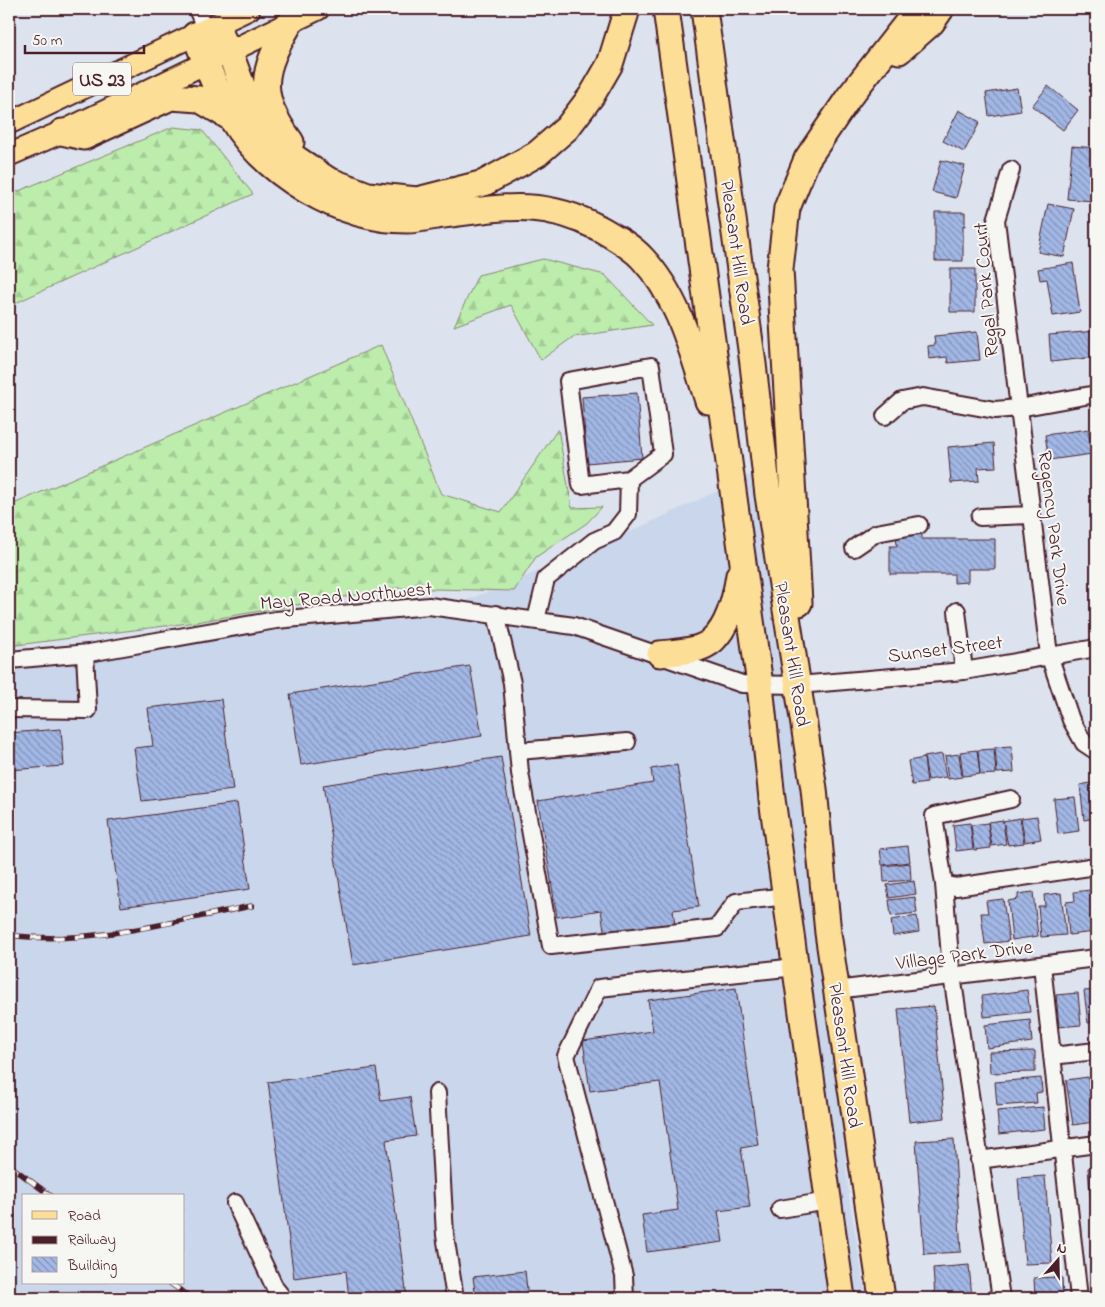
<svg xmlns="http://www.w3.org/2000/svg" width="1105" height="1307" font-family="'Indie Flower',sans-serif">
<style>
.built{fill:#cad6eb;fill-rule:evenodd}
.forest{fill:url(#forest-firs);stroke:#83866c}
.building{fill:url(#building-back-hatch);stroke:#4a1f2b}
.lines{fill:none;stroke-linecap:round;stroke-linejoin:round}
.minor-casing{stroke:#4a1f2b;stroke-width:20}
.major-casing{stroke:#4a1f2b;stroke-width:25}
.highway-casing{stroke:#4a1f2b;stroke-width:29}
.minor{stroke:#f6f6f2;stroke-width:16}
.major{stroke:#fdde96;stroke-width:21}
.highway{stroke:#fdde96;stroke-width:25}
.rail-casing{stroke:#4a1f2b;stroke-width:5.5}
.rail{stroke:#f6f6f2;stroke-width:4;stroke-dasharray:11;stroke-linecap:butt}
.labels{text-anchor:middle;stroke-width:4;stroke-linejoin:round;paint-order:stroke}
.shield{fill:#f6f6f2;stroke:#7e6067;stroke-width:1}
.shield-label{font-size:19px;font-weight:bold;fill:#4a1f2b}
.street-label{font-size:20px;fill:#4a1f2b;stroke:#f6f6f2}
</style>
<defs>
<pattern id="forest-firs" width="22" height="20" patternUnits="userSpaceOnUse" patternTransform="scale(1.25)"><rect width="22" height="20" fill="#bcedad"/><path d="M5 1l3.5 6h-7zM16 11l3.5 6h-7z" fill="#a3cb95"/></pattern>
<pattern id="building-back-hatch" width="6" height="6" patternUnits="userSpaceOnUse" patternTransform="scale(1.25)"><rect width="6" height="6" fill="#a1b7e5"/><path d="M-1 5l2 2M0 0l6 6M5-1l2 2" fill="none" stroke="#8594ba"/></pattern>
</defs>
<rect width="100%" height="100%" fill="#dce3ee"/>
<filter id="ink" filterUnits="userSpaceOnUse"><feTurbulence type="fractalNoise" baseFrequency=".02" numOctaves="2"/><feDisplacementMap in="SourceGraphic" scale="10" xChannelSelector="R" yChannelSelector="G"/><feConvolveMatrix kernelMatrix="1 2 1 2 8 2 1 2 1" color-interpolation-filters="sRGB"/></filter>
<g filter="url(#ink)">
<path class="built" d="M775,464l74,733 17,101h-857v-646l256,-31 195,-18 129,-52zM24,1196h160v87h-160z"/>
<path class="forest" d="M173,127l29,3 51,64 -244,112v-111z
M543,259l62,16 47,50 -79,12 -32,23 -30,-55 -57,21 24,-51z
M381,345l60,149 60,18 57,-83 14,79 30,-1 -15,16 -51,34 -22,34 -118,-3 -200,34 -187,24v-140z"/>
<path class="building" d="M1048,86l30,24 -15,20 -31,-24z
M1017,88l4,23 -32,5 -3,-23z
M959,110l21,12 -16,30 -21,-11z
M1072,146l24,2 -2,53 -27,-2z
M941,160l24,6 -9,32 -24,-6z
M1048,204l26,5 -10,48 -26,-5z
M935,212h30v14l-2,-1v36h-28z
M1073,263l7,49 -27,4 -6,-37 -7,1 -2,-11z
M950,269h25v43h-25z
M1096,331v26l-45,5 -2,-27z
M977,332l3,28 -32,3 -1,-6 -18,2 -1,-13 7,-1 -1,-9z
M637,393l5,65 -55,5 -5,-66z
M1088,429l4,25 -43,6 -4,-25z
M994,443l2,24 -18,1 1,13 -28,2 -3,-36z
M896,534h26v5h73v30h-27v13l-14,1v-9h-64v-28h7z
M470,666l12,70 -181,29 -11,-71z
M1092,689h4v34h-3z
M221,699l12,91 -91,11 -8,-53 19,-2 -5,-38z
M61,729l3,37 -55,4v-37z
M1012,746l2,26 -17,1 -2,-26z
M994,749l2,25 -16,1 -2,-25z
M977,750l3,24 -17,2 -3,-24z
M942,754l4,23 -18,3 -4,-23z
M959,754l3,23 -14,2 -3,-23z
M501,757l30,179 -178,29 -30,-180z
M924,758l3,25 -15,2 -4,-24z
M677,765l22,142 -26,3 2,15 -70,11 -4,-26 -44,7 -19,-116 115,-18 -2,-14z
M1096,782v36l-12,2 -4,-35z
M1075,797l4,34 -21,3 -4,-35z
M237,803l13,86 -129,18 -13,-86z
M1037,816l4,23 -16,3 -4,-24z
M1020,818l4,25 -16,2 -5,-24z
M1003,820l3,24 -14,2 -4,-24z
M970,823l3,26 -17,2 -3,-26z
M988,823l3,25 -17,2 -3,-25z
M908,846l2,16 -28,3 -2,-16z
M910,863l1,17 -27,2 -1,-16z
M914,881l2,13 -27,4 -2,-13z
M1090,890l5,42 -26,3 -3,-33 9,-1 -1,-9z
M1033,892l5,44 -26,4 -4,-39 10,-2v-5z
M1061,893l5,42 -25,2 -3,-31h7l-1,-11z
M915,897l2,16 -26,3 -2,-16z
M1003,899l6,42 -24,3 -4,-31h7l-2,-12z
M917,916l2,16 -26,4 -2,-16z
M736,988l22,157 -17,3 9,59 -32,4 5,31 -76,10 -5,-37 36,-5 -18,-128 -70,9 -7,-50 70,-10 -5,-31z
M1027,990l3,22 -46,5 -2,-21z
M1096,990v32l-8,1 -4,-32z
M1078,993l3,32 -22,2 -3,-32z
M934,1006l11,112 -36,4 -11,-113z
M1030,1020l2,22 -45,6 -2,-23z
M1035,1051v21l-45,1 -1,-21z
M376,1068l5,33 29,-4 6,39 -30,4 21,158h-58l-3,-27 -52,7 -25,-189 -1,-7z
M1088,1077l6,45 -21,3 -7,-45z
M1041,1078l1,14 -6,1 1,10 -40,3 -2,-24z
M1043,1107l2,22 -46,5 -2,-23z
M954,1139l7,113 -37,2 -8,-113z
M1088,1168h8v87h-1z
M1045,1176l7,87 -27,1 -7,-86z
M969,1265l3,33h-37l-2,-30z
M525,1271l3,27h-52l-3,-21z
M1062,1277l1,21h-28l-1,-20z"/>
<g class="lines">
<g class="minor-casing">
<path id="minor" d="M197,9l9,21
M651,366l12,88 -34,25 -48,6 -13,-104z
M1096,394l-77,14 30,247 22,65 13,23 12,8
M885,416l17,-15 21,-4 72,13 24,-2 -23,-188 15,-50
M980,517l52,-2
M854,548l22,-15 43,-8
M957,611l7,60
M496,614l16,69 8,90 31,173 166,-18 19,-26 50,-6
M536,620l10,-41 48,-38 20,-9 14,-18 1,-35
M9,660l80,-7 187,-33 153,-14 145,20 168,58 56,1 166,-14 132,-23
M9,709l79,1 -3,-56
M518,751l109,-9
M944,884l12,3 140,-21
M1042,965l37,333
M836,990l260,-32
M1052,1056l44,-5
M437,1093l8,142 10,63
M979,1160l117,-16
M235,1203l40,85 8,10
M780,1209l48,-8
M625,1298l-1,-22 -58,-220 33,-68 197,-21
M1001,1298l-50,-329 -7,-85 -10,-68 77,-17"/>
</g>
<g class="major-casing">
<path id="major" d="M9,123l240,-114
M9,155l53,-23 256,-123"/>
</g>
<g class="highway-casing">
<path id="highway" d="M666,9l94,676 12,114 70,499
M704,9l49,355 15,131 46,294 14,144 54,365
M290,23c-29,49 -34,71 1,119
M216,26l14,27 24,65 28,31 46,31 40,15 49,5 67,-17 53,-29 30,-26 25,-33 18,-31 17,-55
M195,35c11,27 21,57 36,83 34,57 109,102 176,102 12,0 25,-4 37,-5 60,-8 99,-16 155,13 14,8 32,18 43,30 37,39 50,93 66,143
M899,51l33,-29 9,-13
M62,132l22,5 87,-40 28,2 32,19
M799,603l-19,-334 7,-61 20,-49 42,-62 69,-88
M660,654c16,-2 40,-2 53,-14 16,-15 23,-45 26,-65"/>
</g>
<use href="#minor" class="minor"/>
<use href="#major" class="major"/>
<use href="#highway" class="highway"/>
<g class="rail-casing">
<path id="rail" d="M9,935c81,11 163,-14 243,-29
M9,1165l42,31
M170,1283l21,15"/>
</g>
<use href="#rail" class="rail"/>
</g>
</g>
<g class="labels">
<rect class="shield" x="73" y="62.5" width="58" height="33" rx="4"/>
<g class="shield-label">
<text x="102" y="86">US 23</text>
</g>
<g class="street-label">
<text transform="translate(738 252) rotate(82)" y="7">Pleasant Hill Road</text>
<text transform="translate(985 290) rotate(-95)" y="7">Regal Park Court</text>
<text transform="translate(1055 528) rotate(83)" y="7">Regency Park Drive</text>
<text transform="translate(346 595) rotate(-5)" y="7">May Road Northwest</text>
<text transform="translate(945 648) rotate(-7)" y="7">Sunset Street</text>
<text transform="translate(793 654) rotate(81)" y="7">Pleasant Hill Road</text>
<text transform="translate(964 954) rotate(-7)" y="7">Village Park Drive</text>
<text transform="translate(846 1055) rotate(82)" y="7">Pleasant Hill Road</text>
</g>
</g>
<rect width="1105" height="1307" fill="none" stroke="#f6f6f2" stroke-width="30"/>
<rect x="15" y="15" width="1075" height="1277" fill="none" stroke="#4a1f2b" stroke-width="2" filter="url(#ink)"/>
<rect x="22" y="1194" width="162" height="90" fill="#f6f6f2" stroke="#b1a0a2"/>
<rect x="32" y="1211" width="25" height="8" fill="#fdde96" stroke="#b1a0a2"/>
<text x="68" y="1220" font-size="15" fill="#4a1f2b">Road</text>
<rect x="32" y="1236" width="25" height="8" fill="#4a1f2b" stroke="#b1a0a2"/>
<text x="68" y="1244" font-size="15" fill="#4a1f2b">Railway</text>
<rect x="32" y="1257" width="25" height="15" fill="url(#building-back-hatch)" stroke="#b1a0a2"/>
<text x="68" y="1270" font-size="15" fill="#4a1f2b">Building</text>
<g transform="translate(1058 1260) rotate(20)" stroke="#f6f6f2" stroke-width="4" paint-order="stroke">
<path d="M0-4L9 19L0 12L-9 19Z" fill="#4a1f2b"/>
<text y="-8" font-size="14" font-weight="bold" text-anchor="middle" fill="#4a1f2b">N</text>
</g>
<path d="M25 45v8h119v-8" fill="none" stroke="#4a1f2b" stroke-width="2.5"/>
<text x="32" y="45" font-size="15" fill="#4a1f2b" stroke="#f6f6f2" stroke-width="4" paint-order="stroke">50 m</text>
</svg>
